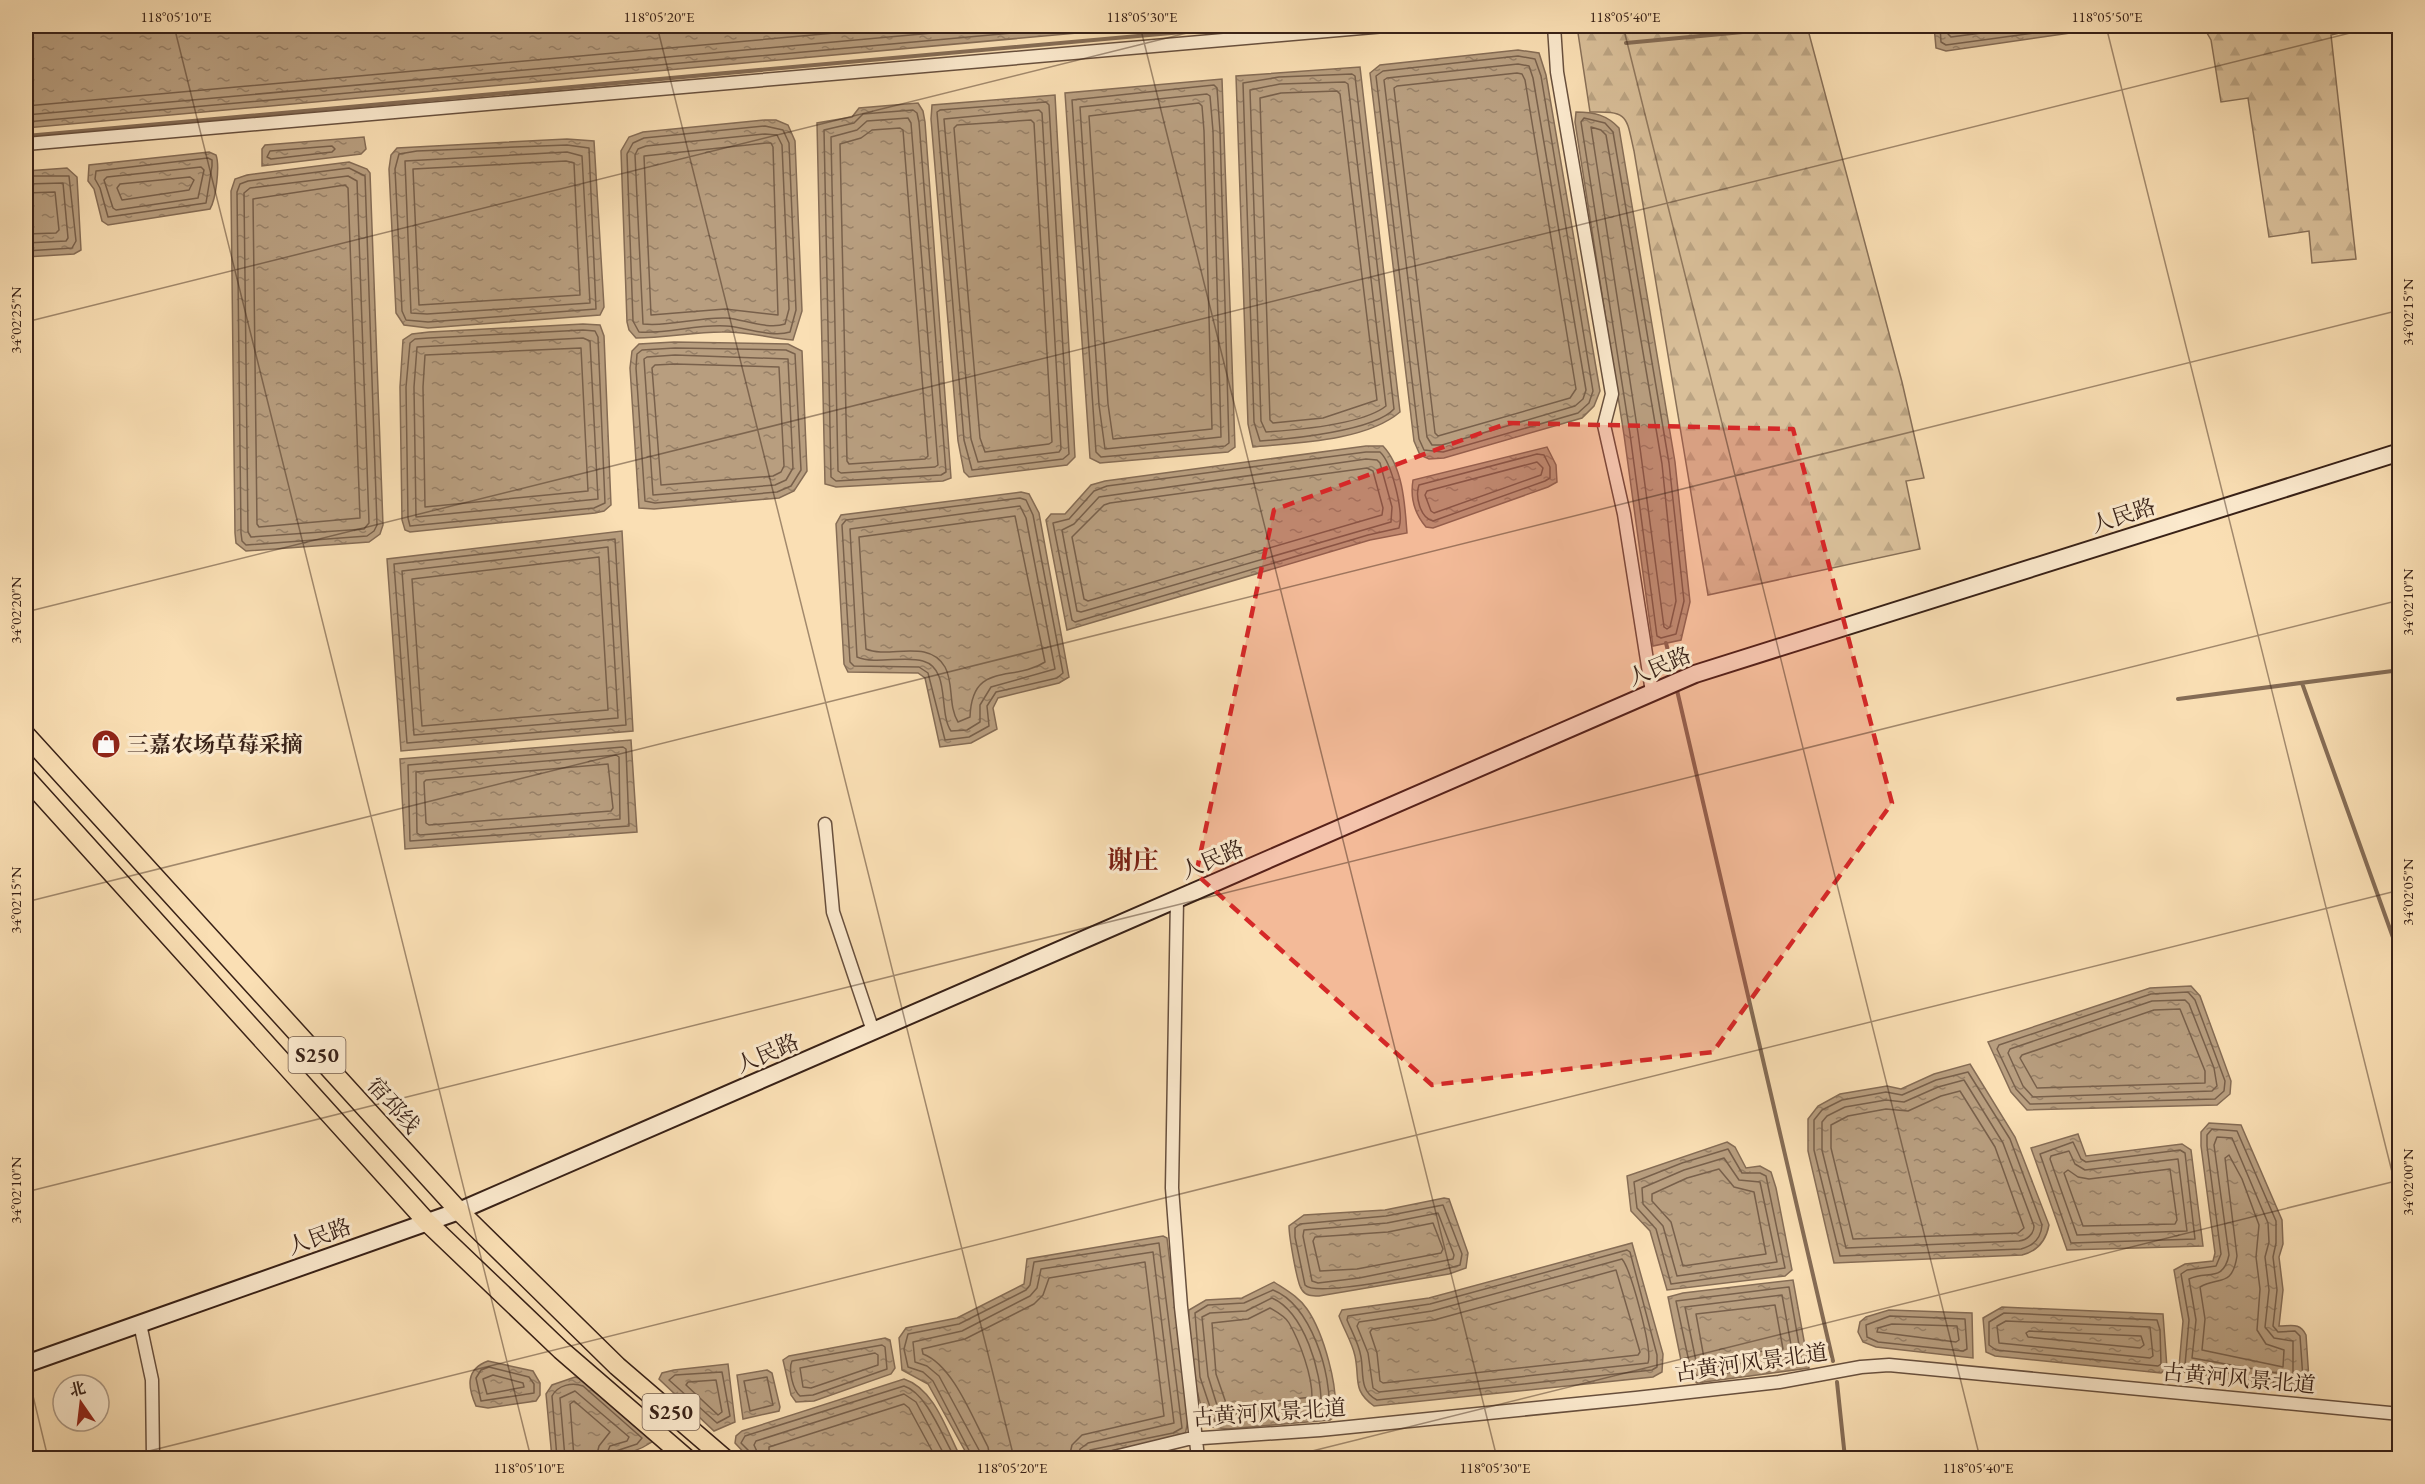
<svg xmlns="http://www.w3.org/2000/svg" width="2425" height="1484" font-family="'EB Garamond','Noto Serif SC',serif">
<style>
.forest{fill:url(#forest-firs);stroke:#887058;stroke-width:1.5}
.water{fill:url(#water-ripples);stroke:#856c55;stroke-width:1.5}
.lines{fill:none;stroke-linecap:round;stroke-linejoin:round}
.shore{stroke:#78604b;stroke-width:1.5}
.stream{stroke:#856c55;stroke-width:4}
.street-casing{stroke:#68503e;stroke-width:15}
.secondary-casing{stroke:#382117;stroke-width:20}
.primary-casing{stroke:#382117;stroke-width:21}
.street{stroke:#fceace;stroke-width:12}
.secondary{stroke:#fceace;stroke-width:16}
.primary{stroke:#fadfb4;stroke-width:18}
.marked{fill:#d62828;fill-opacity:0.2;stroke:#d62828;stroke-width:4.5;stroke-dasharray:12 8;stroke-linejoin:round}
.ticks{fill:none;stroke:#382117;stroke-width:1.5;stroke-opacity:0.45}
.labels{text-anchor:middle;stroke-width:6;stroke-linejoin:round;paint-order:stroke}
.shield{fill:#fceace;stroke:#735d4e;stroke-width:1.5}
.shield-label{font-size:21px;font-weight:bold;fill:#382117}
.street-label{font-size:22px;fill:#382117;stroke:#fceace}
.poi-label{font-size:22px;font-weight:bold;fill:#382117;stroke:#fceace;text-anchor:start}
.quarter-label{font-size:26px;font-weight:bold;fill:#7a1f14;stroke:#fceace}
.neatline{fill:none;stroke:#382117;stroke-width:2}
.ticks-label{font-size:15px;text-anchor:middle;fill:#382117}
</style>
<defs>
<pattern id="forest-firs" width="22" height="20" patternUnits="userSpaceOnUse" patternTransform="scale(1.5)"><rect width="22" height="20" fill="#d9bf99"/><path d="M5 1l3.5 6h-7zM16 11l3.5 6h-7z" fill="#bba483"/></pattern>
<pattern id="water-ripples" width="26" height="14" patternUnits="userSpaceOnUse" patternTransform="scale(1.5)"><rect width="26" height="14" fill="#b89e7f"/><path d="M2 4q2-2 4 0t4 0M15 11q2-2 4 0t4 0" fill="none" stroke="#978067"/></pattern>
</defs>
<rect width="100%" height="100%" fill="#fadfb4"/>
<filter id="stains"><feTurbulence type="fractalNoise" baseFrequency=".00333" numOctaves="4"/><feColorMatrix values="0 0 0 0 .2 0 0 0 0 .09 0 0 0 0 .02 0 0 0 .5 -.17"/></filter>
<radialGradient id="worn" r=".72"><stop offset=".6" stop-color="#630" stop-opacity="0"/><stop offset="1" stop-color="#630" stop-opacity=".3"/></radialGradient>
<path class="forest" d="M1650,26h157l95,356 22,96 -18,3 14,68 -212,46 -74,-444c-8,-35 -5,-40 -44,-39l-12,-79z
M2203,26h145v5l-17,4 25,224 -44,4 -3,-32 -40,6 -21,-139 -27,4 -10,-62z"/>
<path class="water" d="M26,26h1129l-1129,102z
M1934,26h185l-173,25 -10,-3z
M1518,50l21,3 7,22 54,316 -6,15 -12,12 -138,40 -15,1 -9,-4 -6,-14 -44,-368 10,-8z
M1360,67l40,345c-34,29 -104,31 -147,35l-5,-23 -12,-348z
M1222,79l13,368 -7,5 -128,11 -10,-5 -25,-365z
M1055,95l20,362 -8,8 -98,12 -5,-5 -6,-31 -27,-322 1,-14z
M918,103l5,8 2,11 26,356 -8,3 -107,6 -11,-3 -8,-361 35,-6 7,-9z
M1576,112c18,0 31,3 43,16l56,334 15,140 -9,38 -28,6 -29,-211 -49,-313z
M765,120h11l12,5 7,16 7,170 -9,29c-24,-2 -48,-9 -71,-8 -29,0 -57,6 -86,6l-7,-8 -2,-8 -6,-171 8,-14 14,-5z
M364,137l2,12 -5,5 -99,12v-17l3,-4z
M567,139l27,2 10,166 -4,8 -172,13 -24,-3 -8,-12 -7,-144 2,-14 6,-7z
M209,152l7,3c4,11 0,44 -6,54l-102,16 -6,-4 -8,-32 -6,-8 1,-16z
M349,162l18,7 3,4 13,352 -3,9 -11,8 -123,9 -10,-8 -1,-10 -4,-342 4,-12 12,-4z
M67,168l10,9 4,73 -7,4 -48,3v-86z
M583,324l17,1 4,11 7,169 -7,6 -9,2 -185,19 -5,-2 -3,-10 -2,-133 3,-47 9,-6 17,-2z
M674,342l114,2 14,7 5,120 -13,20 -15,7 -125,11 -15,-1 -9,-140 2,-17 7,-7z
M1366,446h17c20,21 22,59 24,87l-37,7 -303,90 -21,-110 5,-6h14l26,-29 14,-4z
M1547,447l9,18 1,17 -9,5 -115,41 -7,-1c-12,-14 -16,-29 -13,-47z
M1021,492l8,2 10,19 30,164 -10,6 -61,15 -5,10 4,21 -26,14 -31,4 -15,-69 -7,-5 -70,-1 -4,-8 -8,-140 5,-9z
M622,531l11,200 -232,20 -14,-192z
M631,740l6,92 -232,17 -5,-90z
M2191,986l9,10 31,85 -1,13 -13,11 -190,5 -16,-18 -23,-50 162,-54z
M1970,1064l45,73 34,88c-3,16 -11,26 -27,30l-188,8 -26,-112v-32l10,-13 22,-12 47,-8 14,3 33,-15z
M2209,1123l32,2 41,95 1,24 -4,13 4,33 -4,36c12,0 21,-4 27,9l3,45 -2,6 -23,4 -101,-18 -4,-5 4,-46 -9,-51 11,-6 28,-3 2,-8 -14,-107v-14z
M2078,1134l8,22 96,-12 9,6 12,96 -136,4 -36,-102z
M1727,1142l8,5 11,21 14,-2 11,6 5,16 16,82 -7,6 -118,14 -17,-59 -19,-20 -4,-35z
M1444,1198l5,1 19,54 -2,15 -17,6 -130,22c-7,0 -13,0 -17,-6 -5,-5 -13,-55 -13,-64l15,-11 81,-5z
M1163,1236l4,2 21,183 -3,14 -107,23h-109l-41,-74 -26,-14 -3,-32 7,-10 51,-10 67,-34 3,-25z
M1632,1243l31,111 -1,18 -9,5 -279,29c-22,-16 -14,-26 -19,-50 -3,-14 -11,-26 -16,-40l3,-6 87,-12z
M1793,1280l16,88 -112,15 -14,-13 -15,-73 15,-4z
M1274,1282c12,8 25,15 33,27 16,23 33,80 27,108l-4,3 -102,9 -17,-2c-16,-22 -24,-89 -22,-117l17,-10 36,-2z
M2002,1307l161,7 4,54 -6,5 -166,-17 -9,-4 -3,-34z
M1889,1310l83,3 1,45 -97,-11 -13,-5 -5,-10 2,-10 6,-5z
M885,1338l5,2 5,28 -4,6 -77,27 -18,1 -5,-7 -8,-35 6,-4z
M488,1361l45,10 7,12v12l-4,6 -48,7 -12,-2c-9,-20 -10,-37 12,-45z
M728,1364l7,58 -21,9 -55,-52 3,-6 12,-3z
M767,1370l5,3 8,34 -1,4 -36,8 -6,-44z
M575,1377l10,3 64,56 3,6c-30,20 -66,16 -100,16l-6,-64 6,-9z
M904,1379c31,10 43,53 57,79h-212l-14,-15 1,-7 6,-5z"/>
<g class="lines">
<path class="shore" d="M1940,26l1,16 5,3 139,-19
M1947,26l1,8 3,3 84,-11
M1518,56l17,3 6,17 52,315 -4,12 -11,10 -135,39 -19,-2 -5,-11 -43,-363 7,-5z
M1518,64l11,2 4,12 53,312 -3,9 -8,7 -133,39h-10l-5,-8 -43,-357 3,-2z
M1517,73l5,1 3,6 51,309 -6,9 -132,38 -3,-3 -41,-345 3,-2z
M1352,74l3,2 39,333c-20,22 -104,30 -134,32l-6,-19 -11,-339 36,-6z
M1345,82l3,2 38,322c-24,19 -89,24 -120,26l-5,-11 -11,-331 30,-6z
M1214,85l3,3 3,43 9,312 -4,3 -124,11 -5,-5 -24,-352z
M1337,91l3,3 37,306 -54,18 -50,5 -3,-3 -10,-322 21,-5z
M1207,94l3,2 3,35 8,306 -116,12 -6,-44 -19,-298z
M1046,102l3,3 20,349 -6,5 -91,11 -8,-30 -27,-328 3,-2z
M1199,103l3,3 2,25 8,298 -99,10 -5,-35 -19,-288z
M26,106l887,-80
M913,110l4,3 2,9 27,350 -5,3 -105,6 -5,-4 -7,-347 30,-7 9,-9z
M1039,110l3,3 19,336 -2,3 -81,10 -7,-23 -27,-320z
M26,115l984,-89
M908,118l3,5 27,342 -3,2 -94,6 -3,-2 -7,-334 26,-7 10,-9z
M1584,118l21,5 8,9 56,331 15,138 -8,33 -15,4 -4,-2 -27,-202 -49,-312z
M1031,120l3,3 18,319 -3,2 -64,8 -5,-14 -26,-310 3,-3z
M26,122l1065,-96
M765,126l18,4 6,13 7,167 -6,22c-18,6 -45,-5 -64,-6 -29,-2 -58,8 -87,6l-6,-11 -6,-167 6,-11 11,-5z
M1591,127l10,3 5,5 56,329 14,137 -6,26 -3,2 -3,-2 -26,-194z
M900,128l3,2 25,326 -3,3 -76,5 -2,-3 -7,-317 21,-6 11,-8z
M765,134l12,1 5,10 7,164 -4,15c-17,6 -42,-5 -59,-6 -29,-1 -56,9 -83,6l-8,-169 3,-6 8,-3z
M766,143h5l2,4 5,168 -53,-6 -74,6 -7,-159z
M567,145l22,3 7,161 -168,13 -22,-2 -4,-9 -7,-142 4,-15 18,-3z
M332,146l3,3 -3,3 -61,7 -4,-2 3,-6z
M567,152l15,4 8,147 -163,11 -16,-1 -6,-152z
M208,158l4,2v6l-6,37 -98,14 -8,-29 -5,-9 1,-8z
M566,161l8,2 6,132 -161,10 -6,-136z
M201,167l3,3 -6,28 -82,12 -3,-2 -9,-28 3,-3z
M349,168l16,8 12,349 -3,6 -7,5 -121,9 -4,-4 -1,-8 -4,-341 3,-8 8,-3z
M26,176h43l7,65 -4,7 -46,3
M348,176l9,5 12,342 -5,6 -113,8 -3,-5 -4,-339 6,-5z
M190,177l4,3 -5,10 -67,10 -5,-12 3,-4z
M26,184l37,-1 5,55 -2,3 -40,2
M345,185l3,3 12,330 -101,9 -2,-3 -4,-325z
M26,193l29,-1 4,38 -3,3 -30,1
M583,330l12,1 3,6 7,166 -11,5 -184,18 -2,-8 -2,-131 4,-44 5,-4 14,-1z
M583,338l7,3 8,158 -182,18 -2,-130 3,-40z
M581,348l7,143 -163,16 -2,-120 2,-32z
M675,348l111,2 9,4 6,116 -10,16 -14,6 -122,11 -10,-2 -9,-133 1,-14 5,-4z
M675,355l113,4 5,109 -7,12 -11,5 -122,10 -9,-136 3,-2z
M675,364l104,3 5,99 -3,6 -8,4 -112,9 -9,-117 3,-3z
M1366,452h14c12,11 24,61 19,76l-31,7 -293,87 -3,-2 -19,-97 16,-4 25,-28 13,-5z
M1537,454l7,1 6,12v11l-5,3 -112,40c-13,-3 -18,-25 -14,-36z
M1366,459l11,1 3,3 12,44 -1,15 -310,90 -4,-1 -15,-81 12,-6 25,-27z
M1537,462l6,6 -2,7 -107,38 -3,-2 -6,-16 2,-4z
M1367,468l6,3 10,37 -1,7 -294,86 -4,-2 -12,-62 32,-32 6,-2z
M1020,498l6,2 7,15 30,158 -6,5 -61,14 -9,14 2,20 -20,11 -24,3 -17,-67 -9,-6 -65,-1 -4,-4 -8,-137 4,-5z
M1020,506l6,12 29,151 -64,18 -11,18v17l-13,8 -16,1c-13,-19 0,-62 -28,-70 -19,-6 -47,4 -66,-4l-7,-128z
M1015,516l30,146c-32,21 -73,-2 -75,55l-12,5c-10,-16 -4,-39 -13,-55 -17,-29 -56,-8 -79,-18l-7,-112z
M615,539l11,186 -219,18 -13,-179z
M608,547l10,171 -204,17 -12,-164z
M599,557l9,153 -186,16 -10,-147z
M623,747l3,2 3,77 -219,15 -2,-76z
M616,755l3,2 1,62 -200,16 -3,-2 -1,-61z
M608,764l5,44 -2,3 -182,14 -3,-2 -2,-41 2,-2z
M2188,992l7,8 30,81 -1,10 -9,8 -185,5 -14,-15 -19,-40 2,-4 152,-51z
M2185,1000l4,4 25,64 3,18 -5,5 -179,6 -10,-11 -15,-33 2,-4 142,-48z
M2180,1009l25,62v12l-168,5 -17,-30 2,-3 132,-45z
M1968,1072l42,67 32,86c-1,13 -9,21 -21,24l-181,7 -26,-106v-30l8,-10 20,-10 44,-8 16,3 34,-15z
M1964,1080l39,63 31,83c0,8 -7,14 -15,15l-173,7 -24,-98v-28l5,-6 18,-9 41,-7 18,2 34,-15z
M1960,1091l35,56 29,81 -6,5 -165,6 -22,-91v-23l17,-9 38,-7 22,2 33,-15z
M2212,1129l25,2 39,90v22l-3,14 4,33 -4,36 5,6 17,-1 5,5 3,43 -6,5h-13l-99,-19 4,-45 -8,-46 6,-4 29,-4 5,-12 -14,-108v-11z
M2217,1137l15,1 36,85 1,19 -4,15 4,33 -4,37 9,11 19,3v35l-101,-18 4,-38 -7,-41c18,-9 34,4 40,-24l-15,-110z
M2073,1142l8,17 5,3 94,-12 5,3 10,86 -124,4 -31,-89z
M1728,1149l14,24h18l6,3 19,92 -114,16 -15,-55 -19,-21 -3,-26 48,-19z
M2069,1151l6,13 10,6 93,-11 9,72 -110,4 -27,-76 1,-3z
M2229,1155l13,24 17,46 -3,32 4,32 -3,41 9,14 18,6 -1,17 -81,-17 3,-31 -5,-32c19,-11 32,1 37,-31l-12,-98z
M1724,1158l15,22 21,2 17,80 -100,14 -14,-50 -20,-22 -1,-16 42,-18z
M1719,1169l15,18 20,5 12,62 -83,12 -12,-44 -19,-21v-7l35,-16z
M2170,1169l7,51 -2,4 -92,2 -19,-53 4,-3 10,7 11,2z
M1443,1205l19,49 -2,11c-21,7 -144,33 -155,20l-10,-48v-9l5,-4 86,-8z
M1438,1213l16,42 -1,4 -94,19 -41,5 -6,-2 -9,-45 1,-6 83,-7z
M1433,1223l10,26 -2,4 -84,16 -37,2 -7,-30 2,-4 73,-5z
M1627,1250l3,2 27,103v12l-5,3 -275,30c-18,-9 -13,-26 -16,-43 -2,-13 -9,-25 -14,-37l1,-4 82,-12z
M1622,1259c9,11 31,92 26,104l-269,29 -6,-4 -5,-35 -11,-27 2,-4 73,-11z
M1616,1270l24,82 -2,3 -255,28 -3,-2 -3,-28 -7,-21 2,-3 62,-9z
M1789,1287l13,75 -103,15 -8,-6 -15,-70z
M1273,1290c38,15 59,84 56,122l-114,10 -15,-45 -5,-64 13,-8 36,-2z
M1782,1295l11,61 -92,13 -4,-3 -12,-59z
M1272,1298c32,14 50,74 49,107l-101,10 -12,-39 -6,-59 8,-4 36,-2z
M1775,1305l8,44 -79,9 -8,-44z
M1270,1308c7,4 15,8 19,15 11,19 23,52 23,74l-85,9 -11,-32 -4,-51 36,-4z
M2004,1313l153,7 3,10 1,34 -3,2 -162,-16 -7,-5v-23z
M1890,1316l75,3 2,30 -4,2 -85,-9 -11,-5 -1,-12z
M2006,1321l144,6 3,29 -3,2 -151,-15 -2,-17z
M1892,1324l65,2 2,14 -3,2 -79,-10 1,-4z
M2029,1331l112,5 3,9 -4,3 -112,-11 -2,-4z
M882,1345l3,2 2,22 -74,26 -13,1c-7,-6 -12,-26 -8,-35z
M875,1353l3,2v10l-67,23 -8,-1 -3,-19z
M489,1367l40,10 5,7v9l-53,8 -5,-23 5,-8z
M722,1372l8,44 -13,7 -48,-43 6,-5z
M493,1375l30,8 1,4 -37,7 -4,-15z
M767,1377l6,28 -23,6 -6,-30z
M716,1380l6,32 -4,3 -32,-30 2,-3z
M557,1458l-5,-62c6,-11 20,-14 31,-10l59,52 -5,6 -21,7 -3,7
M565,1458l-5,-60 15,-7 54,46 -2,4 -17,5 -5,12
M574,1458l-4,-54 4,-3 36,31 -11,14 -3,12
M752,1458l-1,-5 -10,-10 4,-7 159,-50c23,7 39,52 51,72
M760,1458l-6,-13 2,-4 148,-47 12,8 30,56
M769,1458v-11l135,-43 5,4 27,50
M973,1458l-40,-77 -10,-9 -15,-5 -4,-18 4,-15 51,-10 67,-34 4,-5 4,-23 125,-19 23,185 -9,5 -83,17 -5,8
M981,1458l-2,-8 -40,-74 -12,-10 -12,-4 -2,-20 49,-11 68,-35 7,-8 4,-19 112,-17 21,171 -86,20 -8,6 -2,9
M990,1458l-2,-11c-15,-28 -35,-82 -65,-93l-1,-5 43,-10 69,-35 9,-9 6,-17 96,-16 19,154 -82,19 -10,10 -3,13"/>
<path class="stream" d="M1626,43l180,-17
M26,136l1223,-110
M1666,643l9,36
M2302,683l98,274
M1676,686l157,675
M2178,699l222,-29
M1837,1382l8,76"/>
<g class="street-casing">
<path id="street" d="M1554,26l3,46 55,322 -8,31 20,89 28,178
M26,144l1359,-118
M825,824l8,88 40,119
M1177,899l-5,289 9,119 17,151
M140,1324l12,56 1,78
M1110,1458l78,-19 132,-9 316,-32 143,-16 82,-15 28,-2 511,49"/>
</g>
<g class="secondary-casing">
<path id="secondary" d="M26,1364l433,-153 1236,-537 705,-222"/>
</g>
<g class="primary-casing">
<path id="primary" d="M26,735l433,476 158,155 107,92
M26,778l401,444 134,128 125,108"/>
</g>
<use href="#street" class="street"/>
<use href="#secondary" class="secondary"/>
<use href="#primary" class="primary"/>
</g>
<path class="marked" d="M1508,423l285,6 99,374 -179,249 -281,33 -236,-211 78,-364z"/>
<path class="ticks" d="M174,26l357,1432M657,26l357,1432M1140,26l357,1432M1623,26l357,1432M2106,26l294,1178M26,32l26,-6M26,322l1189,-296M26,612l2352,-586M26,902l2374,-592M26,1192l2374,-592M26,1367l22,91M121,1458l2279,-568M1284,1458l1116,-278"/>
<defs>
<g id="shop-disc" transform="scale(1.5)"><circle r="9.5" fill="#8f2418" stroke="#fceace"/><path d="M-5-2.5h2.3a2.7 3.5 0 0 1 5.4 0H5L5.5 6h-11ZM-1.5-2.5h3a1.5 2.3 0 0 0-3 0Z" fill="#fff"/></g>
</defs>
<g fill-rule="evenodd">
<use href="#shop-disc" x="106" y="744"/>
</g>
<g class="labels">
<g class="shield">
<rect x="288.5" y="1037" width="57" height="36" rx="4.5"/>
<rect x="642.5" y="1394" width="57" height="36" rx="4.5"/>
</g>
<g class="shield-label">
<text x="317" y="1062">S250</text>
<text x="671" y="1419">S250</text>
</g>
<g class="street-label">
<text transform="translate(2123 515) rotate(-18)" y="8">人民路</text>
<text transform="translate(1659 666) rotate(-23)" y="8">人民路</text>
<text transform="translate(1212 859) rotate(-23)" y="8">人民路</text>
<text transform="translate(767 1053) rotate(-23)" y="8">人民路</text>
<text transform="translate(394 1105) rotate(48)" y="8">宿邳线</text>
<text transform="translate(319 1236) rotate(-20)" y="8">人民路</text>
<text transform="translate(1751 1362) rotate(-8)" y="8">古黄河风景北道</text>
<text transform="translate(2239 1378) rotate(5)" y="8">古黄河风景北道</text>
<text transform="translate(1269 1412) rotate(-4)" y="8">古黄河风景北道</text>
</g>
<g class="poi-label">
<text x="127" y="752">三嘉农场草莓采摘</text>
</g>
<g class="quarter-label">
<text x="1133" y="869">谢庄</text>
</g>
</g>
<rect width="2425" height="1484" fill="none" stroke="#fadfb4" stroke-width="66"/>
<g transform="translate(81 1403) rotate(346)"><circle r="28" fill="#fceace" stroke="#ae9a85" stroke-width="1.5"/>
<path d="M0-4.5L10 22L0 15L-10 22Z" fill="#8f2418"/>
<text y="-9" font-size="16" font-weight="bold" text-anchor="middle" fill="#382117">北</text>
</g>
<rect x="33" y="33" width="2359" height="1418" class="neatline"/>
<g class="ticks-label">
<text x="176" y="22">118°05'10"E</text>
<text x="659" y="22">118°05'20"E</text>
<text x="1142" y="22">118°05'30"E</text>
<text x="1625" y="22">118°05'40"E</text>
<text x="2107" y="22">118°05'50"E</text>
<text transform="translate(2408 312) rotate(-90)" y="5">34°02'15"N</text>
<text transform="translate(16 320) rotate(-90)" y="5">34°02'25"N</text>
<text transform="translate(2408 602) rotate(-90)" y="5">34°02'10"N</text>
<text transform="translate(16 610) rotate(-90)" y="5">34°02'20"N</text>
<text transform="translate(2408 892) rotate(-90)" y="5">34°02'05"N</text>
<text transform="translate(16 900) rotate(-90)" y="5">34°02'15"N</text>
<text transform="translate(2408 1182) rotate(-90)" y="5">34°02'00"N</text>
<text transform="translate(16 1190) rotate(-90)" y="5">34°02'10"N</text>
<text x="529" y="1473">118°05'10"E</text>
<text x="1012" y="1473">118°05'20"E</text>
<text x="1495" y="1473">118°05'30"E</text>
<text x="1978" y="1473">118°05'40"E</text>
</g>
<rect width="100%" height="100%" filter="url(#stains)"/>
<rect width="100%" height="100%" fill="url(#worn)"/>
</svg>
